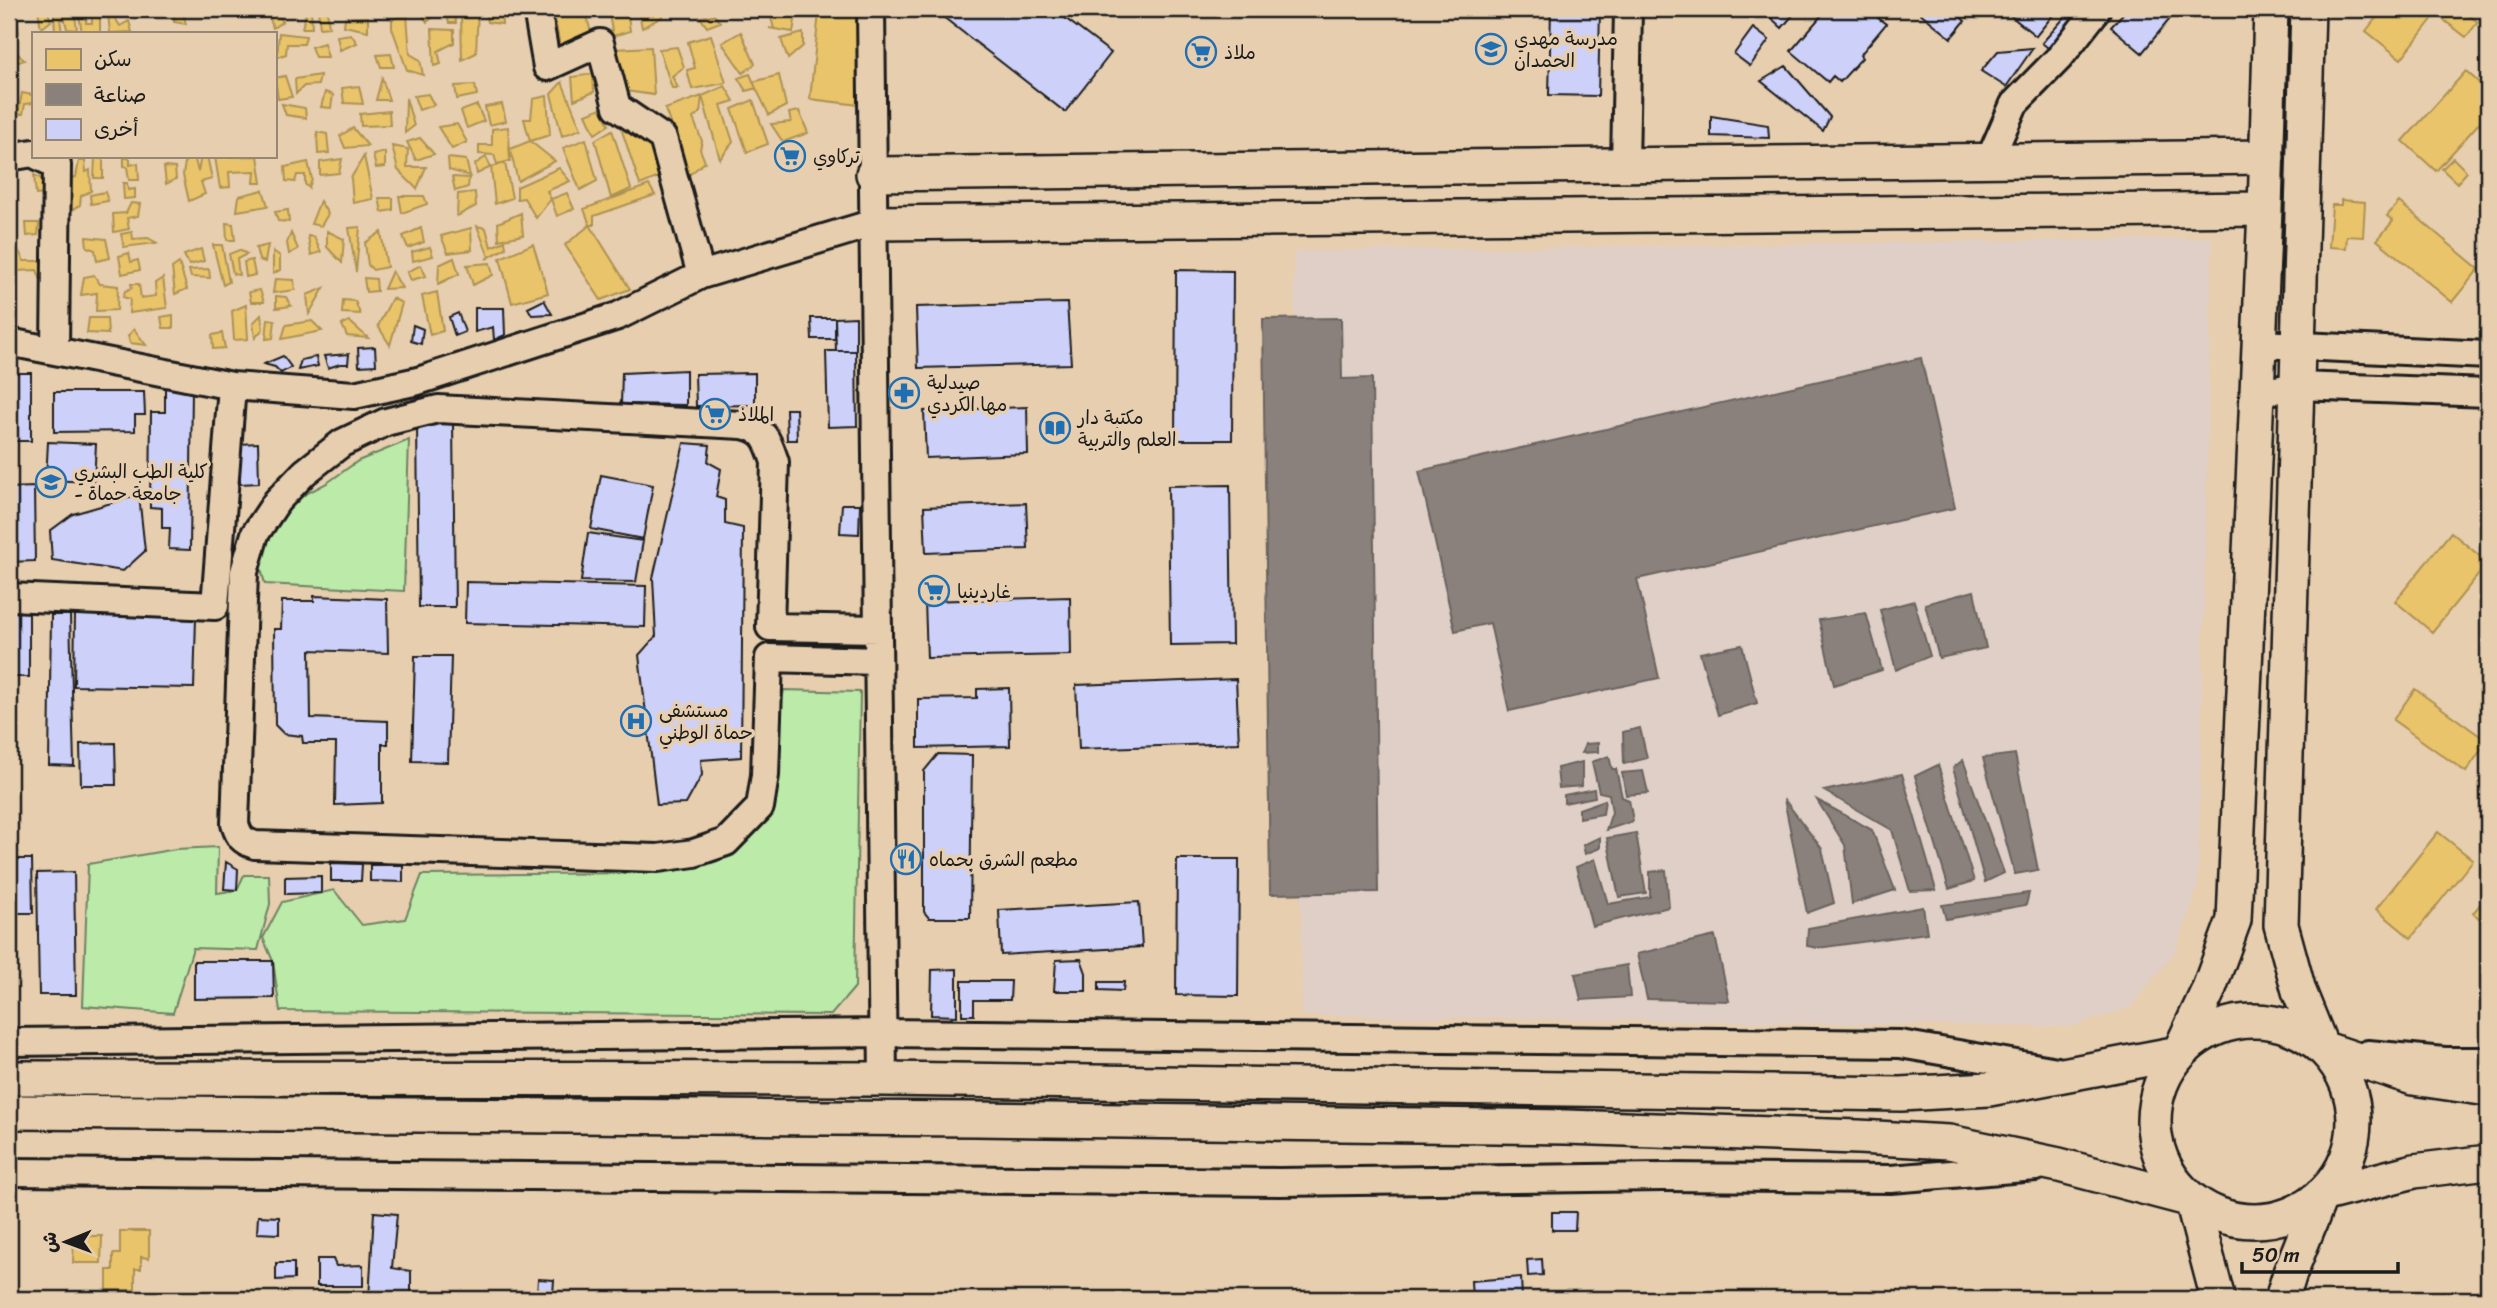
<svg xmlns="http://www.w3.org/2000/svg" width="2497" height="1308" font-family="Sriracha,'Playpen Sans Arabic',sans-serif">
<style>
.built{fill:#dfcfc6}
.green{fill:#bbeaa9;stroke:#6c8362;stroke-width:2}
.homes{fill:#e9c46a;stroke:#ac9253;stroke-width:2}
.industry{fill:#8a817c;stroke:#69635f;stroke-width:2}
.building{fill:#cdd1fa;stroke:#1c1c1c;stroke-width:2}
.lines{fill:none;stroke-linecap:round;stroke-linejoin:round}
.minor-casing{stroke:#1c1c1c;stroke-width:32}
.major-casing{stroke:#1c1c1c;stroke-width:38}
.minor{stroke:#e7ceaf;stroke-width:26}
.major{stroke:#e7ceaf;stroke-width:33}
.labels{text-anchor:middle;stroke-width:7;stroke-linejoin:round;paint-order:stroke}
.poi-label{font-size:19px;fill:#1c1c1c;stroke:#e7ceaf;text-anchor:start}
</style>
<rect width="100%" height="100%" fill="#e7ceaf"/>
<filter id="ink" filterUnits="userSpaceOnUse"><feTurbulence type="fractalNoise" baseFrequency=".0143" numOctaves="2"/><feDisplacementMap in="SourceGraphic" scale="14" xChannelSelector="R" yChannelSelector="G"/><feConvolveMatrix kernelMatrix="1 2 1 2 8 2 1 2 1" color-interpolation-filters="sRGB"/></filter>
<g filter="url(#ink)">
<path class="built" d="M2212,238l-14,648 -22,65 -46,57 -60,19 -768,-12 -8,-764z"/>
<path class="green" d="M409,440l-5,151 -139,-7 -8,-31 24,-46 46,-24 31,-22z
M784,690l76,2 -5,295 -24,28 -551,-4 -7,-50 -10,-23 19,-36 52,-12 28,35 43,-6 17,-44 220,-2 114,-45z
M218,847l-1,46 20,-3 7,-15h25l1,29 -12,46 -65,-2 -20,65 -90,-7 5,-142 88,-15z"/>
<path class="homes" d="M9,9h7l3,24 -10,1z
M38,9h9l4,12 -10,8z
M78,9h8v14h6v-12l8,4v18h-18z
M267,9h5l11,12 -10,7z
M311,9l1,19h-10l4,-15z
M318,9h9l2,18 -9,1z
M419,9h16l3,4 -11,9z
M444,9h10l2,14h-7z
M478,9l-2,44 -14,7 -1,-47z
M485,9h16l1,15 -15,-2z
M553,9h32l8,32 -32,11z
M608,9h31l-11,6 2,16 -17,5z
M649,9h13v8l-20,11 -3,-16z
M769,9h28l-4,23 -24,-4 5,1z
M2383,9h57l-39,50 -35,-28z
M2447,9h13l18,13 -12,15 -26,-20z
M174,10h8l4,14 -12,-2z
M819,12h49v94l-58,-7z
M108,13l7,5 5,8 9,-5 3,11 -22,1z
M54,14l21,2 2,14 -10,-1 -2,-9 -5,-1 2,14h-7z
M407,15l3,39 10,6 3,15 -16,-5 -15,-42v-9z
M714,15l6,7 -13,5 -7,-10z
M368,17v14l-24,-5 1,-8z
M432,29l22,1v13l-16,8 3,13 -7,2z
M741,32l14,32 -12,9 -21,-30z
M279,33l27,3 -2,8h-17l-1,10 -9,3z
M803,33v13l-15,13 -7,-20z
M351,34l6,9 -17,7 -3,-14z
M711,35l15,48 -34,6 -5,-19 8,-2 -7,-26z
M324,43l4,14h-13l-4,-10z
M651,47l3,48 -28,-4 -11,-42z
M677,47l7,20 -12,9 6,12h-6l-13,-39z
M14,50l10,10 -14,5 -1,-11z
M391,54l3,13h-13l-4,-12z
M2466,71l22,20v22l-52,58 -33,-30z
M593,74l1,18 -20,8 -2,-23z
M750,74l6,14 -10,3 -8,-13z
M320,75l-2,10 -14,1 -8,8 -1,-15z
M779,75l7,31 -17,9 -16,-33z
M285,76l7,21 -14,2 -3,-21z
M382,78l7,22h-13z
M562,82l19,47 -19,7 -11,-42z
M475,85l2,10 -20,4 -2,-13z
M359,86l4,18 -19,-1 -2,-15z
M725,86l9,15 -13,4 12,37 -13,17 -18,-63z
M325,92l8,3 -2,13 -10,-1z
M22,93l11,2v8l-8,1 -2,10h-5z
M428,94l6,11 -15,5 -5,-14z
M547,96l3,39 -20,6 -6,-22h7l2,-20z
M702,96l-2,17 -7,5 9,23 -2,8 5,13 -16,13 -24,-66z
M406,98l8,28 -9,7z
M753,100l15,44 -21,8 -15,-43z
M282,104l23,4 1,10 -20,-3z
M502,104l4,17 -17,4 -4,-18z
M477,105l7,16 -17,7 -6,-17z
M601,108l8,17 -14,9 -9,-20z
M389,111l1,14 -29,1 -1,-12z
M799,111l9,22 -25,9 -12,-18 20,-2 -2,-9z
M457,124l10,18 -15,7 -14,-22z
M635,124l29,24 7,24 -31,13 -18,-54z
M508,127l2,34 -13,3 -3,-9 -15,-1v-9h13v-16z
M353,128l15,18 -23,2 -5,-12z
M612,130l19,59 -20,9 -16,-58z
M317,132l10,2 2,19 -11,1z
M420,138l14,16 -18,6 -9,-18z
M586,139l11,42 -17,9 -17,-42z
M530,141l25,20 -37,20 -8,-32z
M392,146l16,3 -1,18h19l-9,22 -19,-19z
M385,152v15l-9,1 -3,-13z
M186,156h8l4,16 3,-16h6l5,23 -11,3 4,12 -16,7 -6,-26z
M258,156l4,27h-8l1,-12 -26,1 1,15 -10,1 -5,-31z
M364,156l9,43 -20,4 -2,-25z
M124,157l6,2v6l8,-2 1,17h-10l-2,-13 -3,-1z
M486,157l5,10 -14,7 -2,-10z
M95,158l8,1v19h-9z
M448,158l18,2 4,16 -21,-6z
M2453,158l14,14 -10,11 -15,-14z
M342,159l-3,14 -19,2v-13z
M79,161h6l1,11 4,-2 1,21 -10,5 -1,9 -10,7 -1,-17 -8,-16 15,-2z
M308,162l4,17 -3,9 -4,-4v-9h-8l-2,7 -9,-1 -1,-14z
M505,163l7,35 -17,6 -4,-37z
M164,167l11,1 1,11 -10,5z
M559,168l11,13 -23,10 4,8 -15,19 -12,-20 -7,1v-12z
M34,175l8,4 4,15 -10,1z
M452,177l17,1 -1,9 -13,4z
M123,183h4l1,7 7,-1v9l-11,1z
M649,185l6,10 -61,21v9h-4l-6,-16z
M263,190l5,16 -31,5 2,-15z
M105,192l3,9 -17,3 -1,-9z
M475,192l1,14 -19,10 1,-22z
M567,193l7,16 -17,7 -6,-17z
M399,196h25l3,8 -25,9z
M379,198h14v12l-11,2z
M2341,200l24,2 -2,35 -16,-1 -1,12 -17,-1 3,-42h9z
M320,201l8,13 -7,12 -10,-2z
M2399,202l80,67 -27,33 -75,-62 16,-19 -6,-5z
M131,203l9,1 -2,12 -11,2 2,11 -15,3 -1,-18 13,-1z
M288,210l1,12 -11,-1 -3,-9z
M521,213l2,22 -24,5 -1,-17z
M26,223h13l-1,12 -11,1z
M226,223l7,1 2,16h-8z
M590,225l40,64 -29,11 -36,-55z
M477,226l9,2 5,19 14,-6 1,7 -20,11 3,-2z
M360,227l-4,45 -7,-44z
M421,228l3,14 -16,6 -5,-12z
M471,228l1,22 -24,3 -7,-17z
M327,231l17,8 -2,24 -15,-16z
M132,232l1,7 15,-1 9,5 -33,4 -3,-13z
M381,232l6,35 -14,3 -5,-5 -3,-22z
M291,233l7,16 -9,5 -2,-11z
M308,236l6,1 7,15 -10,3z
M86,237l20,2 4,19 -13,3 -2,-11 -8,-3z
M533,244l15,49 -36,10 -12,-45z
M11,245l5,1 8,15h26v22h-8l-5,-13 -20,1 1,-12h-6z
M213,245h9l7,37 -6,3z
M268,245l-3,17 -6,-2 -3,-12z
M430,247l3,9 -20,5 -1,-9z
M201,249l3,12 -15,4 -5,-10z
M239,250l8,4 -10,5 2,16 -6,-1 -4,-20z
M273,251l7,5v14l-7,4z
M129,253l2,9 7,-2 2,10 -18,4 -3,-18z
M454,258l5,16 -21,10 1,-19z
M252,260l3,15 -9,2 -2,-15z
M179,263l8,26 -12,5 -3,-26z
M490,263l3,12 -20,10 -6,-20z
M421,265l5,11 -15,4 -4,-8z
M209,269l1,9 -19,-1 -2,-7z
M392,271l10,17 -18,1z
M94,275l6,9 18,2 -1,24 -21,1 1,-18 -16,2 3,-18z
M163,278l4,30 -38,5 1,-14 -7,-2 2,-6 7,-3 -1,-4h8l2,14 15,-2 -1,-13z
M364,278l12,1 1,12 -11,1z
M275,279l19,1 1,10 -22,3z
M324,288l-15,26 -2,-19z
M260,290l4,12h-13l-2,-10z
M437,292l6,39 -13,4 -8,-39z
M276,296l10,1 5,9 -15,2z
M392,298l10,5 -12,42 -12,-19z
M343,300l12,1 5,13 -18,-1z
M246,305l2,34 -14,1 -2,-29z
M173,315v13h-10l-2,-11z
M261,315l2,14 -8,9 -2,-15z
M89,318h18l1,16 -21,-1z
M268,319l7,1 -2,18 -7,1z
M312,321l10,10 -40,8 4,-14z
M349,321l19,17 -21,-2 -5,-11z
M134,329l12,16 -16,-2 -2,-7z
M222,333l3,15 -12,1 -1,-14z
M2451,532l37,31 -56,69 -37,-31z
M2415,689l72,52 -21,31 -73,-52z
M2438,832l35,28 -62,78 -35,-29z
M2488,895v31l-15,-13z
M120,1231h29v27l-8,-1v12h-6v21h-28v-20h6v-16h7z
M74,1236h28l-1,27h-28z"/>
<path class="industry" d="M1341,318l1,61 30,-1 6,514 -108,2 -7,-575z
M1921,358l34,150 -318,71 22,99 -150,33 -19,-88 -35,8 -36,-160z
M1974,591l12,57 -47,10 -14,-54z
M1914,601l16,55 -34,14 -16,-60z
M1866,613l16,57 -48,15 -15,-65z
M1742,645l15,58 -39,12 -18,-62z
M1640,728l7,30 -23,6 -1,-32z
M1598,743v9l-16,1 3,-9z
M2015,754l23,116 -23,4 -32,-116z
M1609,756l3,13h4l6,28 7,3 4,21 -27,9 6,-18 -3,-18 -10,-2 -7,-30z
M1963,760l41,113 -19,9 -32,-114z
M1582,762v24l-23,2 -2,-20z
M1938,765l36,116 -25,8 -34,-113z
M1643,771l5,22 -22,2 -4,-22z
M1902,774l34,116 -26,1 -18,-61 -68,-39z
M1594,789l1,8 -31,6v-8z
M1784,799l38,50 12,54 -27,10z
M1605,800l-2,14 -24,4v-9z
M1817,800l55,30 23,60 -43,14 -7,-59z
M1636,833l10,60 -27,4 -12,-59z
M1600,837v11l-15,6 -2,-9z
M1595,859l13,45 42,-7v-25l16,-2 3,37 -77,19 -16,-59z
M2029,893l-3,12 -80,14 -4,-14z
M1923,907l4,26 -109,15 -11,-2 1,-18z
M1715,936l14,65 -82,-2 -10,-45z
M1627,965l3,32 -49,3 -6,-26z"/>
<path class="building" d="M933,9h120l58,44 -46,59z
M1551,9h49l-2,87 -49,-1z
M1774,9h24l-16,19 -14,-13z
M1827,9h59l-8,9 8,6 -26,31 2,3 -22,24 -7,-6 -5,6 -37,-31z
M1922,9h29l14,12 -14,17 -32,-26z
M2002,9h56l-22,27z
M2072,9l11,8 -30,35 -11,-9z
M2127,9h51l-36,44 -31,-26z
M1753,28l16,12 -19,26 -16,-12z
M2033,48l-27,39 -25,-16 17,-20z
M1786,66l44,51 -7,14 -62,-50z
M1711,116l57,9 1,13 -58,-2z
M1176,270l57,1 -1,169h-57z
M544,300l8,14 -20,1 -4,-7z
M1067,303l4,61 -153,4 -2,-61z
M475,308h29l1,27 -11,5 -1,-13 -18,5z
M458,313l7,19 -10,4 -6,-19z
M856,317v34h-20l-1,-33z
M811,318h24v21h-23z
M413,325l10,4 -2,15 -10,-3z
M375,347l1,18 -17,1 -1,-18z
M826,351h30l1,75 -29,1z
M349,354l-1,10h-8l-12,4 -4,-12z
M283,356l8,11 -10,6 -6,-6 -11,-3z
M316,357l2,9 -20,4 3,-10z
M686,370v35l-65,-1 1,-31z
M9,373h22v68h-22z
M755,373v32l-59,1 -1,-32z
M165,388h27l-2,162 -21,-1 1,-21h-8v-20l-12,-1 1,-95h14z
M54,392h90l1,23h-10v16l-81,1z
M1027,407l1,47 -102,4 -2,-47z
M786,409h10l1,31h-10z
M443,414v9h10l2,184h-36l-2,-183z
M48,442l48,2 -2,38 -48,-2z
M258,443l1,40 -19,1 -1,-40z
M684,443l26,2 -2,17 13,7 -5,28 9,3v24l18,4 -2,229 -40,3 1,15 -16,29 -29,1 -18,-150 17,-19 -3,-58z
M601,475l52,10 -10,54 -52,-10z
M1230,485l2,159 -62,1 -2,-159z
M34,487l1,74 -26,1v-74z
M139,495l6,56 -22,20 -71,-11 -2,-29 23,-17z
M1026,503l2,46 -102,4 -2,-46z
M842,504h18l-1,30 -19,-1z
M588,533l55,8 -7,41 -55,-1z
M466,582l180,4 -1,41 -180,-4z
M314,596l73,3 1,54 -78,-3 1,68 77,3v23h-6v59l-47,2 1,-62h-33l-1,-7 -18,-2 -9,-9 -1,-96h7l1,-28h32z
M1070,597l1,58 -144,3 -2,-57z
M9,611h20v66h-20z
M75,614l121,3 -2,71 -120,-2z
M51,615h19l4,151 -25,-1z
M415,656h36l-3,106 -36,-1z
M1236,679l3,64 -160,6 -3,-64z
M1009,688l1,58 -92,2v-49l59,-1v-9z
M115,743l1,42h-35l-1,-41z
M938,754l34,1 -2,163h-41l-5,-6v-141z
M9,859h23l1,54h-24z
M1177,859h62l-1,137 -62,-1z
M226,862l12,7 -1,21 -13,-1z
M331,863l31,1 -1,17h-30z
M370,865h33v17l-33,-1z
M74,872l2,123h-37l-2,-122z
M321,876v17l-36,1v-17z
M1139,902l3,45 -141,8 -2,-45z
M1081,959l5,14v18h-32l2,-31z
M194,961h79l1,37 -80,1z
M957,969v47l-26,-1 1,-45z
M962,981h49l-1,19h-36v15h-12z
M1099,982h25l-1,9 -24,-1z
M374,1212l23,2 -5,54 19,3v24l-20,4h-22z
M1552,1212h24l-1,18h-23z
M258,1216l21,1v17l-22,-1z
M317,1259h16l3,7 27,-1v21h-46z
M1542,1259l1,16 -15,1 -1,-16z
M276,1263h18v16l-18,1z
M1521,1277l1,22h-50l-1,-18z
M538,1279l16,1 -1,14 -16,-1z"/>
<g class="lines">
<g class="minor-casing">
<path id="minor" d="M537,9l10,58 53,-24 17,64 46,31 38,137
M871,9l12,1070
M38,156l19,9 -2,185
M9,157l24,-4
M1989,161l25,-57 46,-47 36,-46 -2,-2
M1625,165l3,-156
M9,342l223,44 122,9 64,-14 200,-65 83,-41 173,-52
M2260,344l228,11
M2257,393l41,-7 190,7
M9,597l206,9 17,-220
M878,629l-108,-2 5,-165c-7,-21 -10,-33 -33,-37l-304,-16 -52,13 -44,21 -37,29 -28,29 -22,33 -11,38 -9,252c4,13 7,17 20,21l403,13 36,-5 32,-11 34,-35 5,-32 4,-117 109,3
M9,1042l873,-9 1018,11 157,27
M2368,1054l77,7h43
M9,1172l1270,10 383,-5 229,2 145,-12"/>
</g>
<g class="major-casing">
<path id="major" d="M2308,9l-27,916 18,66 23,57 91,30 75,11
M873,174l1394,-17
M874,223l1391,-14
M2154 1121a100 100 0 1 1 200 0a100 100 0 1 1-200 0Z
M9,1078l874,1 1018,15 88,-5 190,-36 29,-62 26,-71 31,-711 6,-200
M9,1112l967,7 590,8 292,10 91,5 110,23 133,35 26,99
M2282,1299l8,-26 31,-78 93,-24 74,-9"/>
</g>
<use href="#minor" class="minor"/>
<use href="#major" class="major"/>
</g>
</g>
<defs>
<g id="school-ring" transform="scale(1.575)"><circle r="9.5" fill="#e7ceaf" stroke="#1f6fb2" stroke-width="1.5"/><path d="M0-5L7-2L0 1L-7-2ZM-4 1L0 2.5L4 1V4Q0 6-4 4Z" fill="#1f6fb2"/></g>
<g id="supermarket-ring" transform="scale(1.575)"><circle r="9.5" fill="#e7ceaf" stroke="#1f6fb2" stroke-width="1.5"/><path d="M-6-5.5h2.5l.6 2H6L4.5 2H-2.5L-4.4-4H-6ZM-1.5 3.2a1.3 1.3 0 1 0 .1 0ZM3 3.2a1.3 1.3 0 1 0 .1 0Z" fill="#1f6fb2"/></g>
<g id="pharmacy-ring" transform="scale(1.575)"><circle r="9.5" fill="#e7ceaf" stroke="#1f6fb2" stroke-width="1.5"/><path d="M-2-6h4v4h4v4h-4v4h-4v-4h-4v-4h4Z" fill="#1f6fb2"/></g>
<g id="library-ring" transform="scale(1.575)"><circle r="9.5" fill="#e7ceaf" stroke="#1f6fb2" stroke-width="1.5"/><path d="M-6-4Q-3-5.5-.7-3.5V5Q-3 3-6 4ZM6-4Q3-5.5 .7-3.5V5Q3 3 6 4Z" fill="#1f6fb2"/></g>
<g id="university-ring" transform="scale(1.575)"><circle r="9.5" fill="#e7ceaf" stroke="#1f6fb2" stroke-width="1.5"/><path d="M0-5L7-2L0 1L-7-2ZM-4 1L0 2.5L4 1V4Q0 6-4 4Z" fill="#1f6fb2"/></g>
<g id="hospital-ring" transform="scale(1.575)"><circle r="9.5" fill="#e7ceaf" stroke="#1f6fb2" stroke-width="1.5"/><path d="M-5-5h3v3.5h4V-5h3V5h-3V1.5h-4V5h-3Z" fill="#1f6fb2"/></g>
<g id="restaurant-ring" transform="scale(1.575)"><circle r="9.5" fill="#e7ceaf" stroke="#1f6fb2" stroke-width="1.5"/><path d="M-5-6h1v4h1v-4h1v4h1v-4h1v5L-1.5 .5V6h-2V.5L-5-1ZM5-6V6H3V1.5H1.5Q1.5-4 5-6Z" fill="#1f6fb2"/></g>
</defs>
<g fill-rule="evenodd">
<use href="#school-ring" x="1491" y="49"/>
<use href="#supermarket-ring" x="1201" y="52"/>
<use href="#supermarket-ring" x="790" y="156"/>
<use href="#pharmacy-ring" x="904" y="393"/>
<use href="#supermarket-ring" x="715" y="414"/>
<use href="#library-ring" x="1055" y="428"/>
<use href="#university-ring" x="51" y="482"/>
<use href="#supermarket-ring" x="934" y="591"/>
<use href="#hospital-ring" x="636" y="721"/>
<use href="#restaurant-ring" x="906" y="859"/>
</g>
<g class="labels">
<g class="poi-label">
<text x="1514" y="45">مدرسة مهدي<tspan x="1514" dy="22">الحمدان</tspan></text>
<text x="1224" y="59">ملاذ</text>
<text x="813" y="163">تركاوي</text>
<text x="927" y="389">صيدلية<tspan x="927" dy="22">مها الكردي</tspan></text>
<text x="738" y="421">الملاذ</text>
<text x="1078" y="424">مكتبة دار<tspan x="1078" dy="22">العلم والتربية</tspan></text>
<text x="74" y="478">كلية الطب البشري<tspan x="74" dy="22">- جامعة حماة</tspan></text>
<text x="957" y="598">غاردينيا</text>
<text x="659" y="717">مستشفى<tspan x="659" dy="22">حماة الوطني</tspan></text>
<text x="929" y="866">مطعم الشرق بحماه</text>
</g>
</g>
<rect width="2497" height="1308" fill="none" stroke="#e7ceaf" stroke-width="35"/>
<rect x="18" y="18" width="2462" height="1273" fill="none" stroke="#1c1c1c" stroke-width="2.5" filter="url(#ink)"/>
<rect x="32" y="32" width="245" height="126" fill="#e7ceaf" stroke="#968774" stroke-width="2"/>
<rect x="46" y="49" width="35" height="21" fill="#e9c46a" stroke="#968774" stroke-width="2"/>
<text x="94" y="66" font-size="21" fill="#1c1c1c">سكن</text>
<rect x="46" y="84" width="35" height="21" fill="#8a817c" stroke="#968774" stroke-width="2"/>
<text x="94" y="102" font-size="21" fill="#1c1c1c">صناعة</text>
<rect x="46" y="119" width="35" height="21" fill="#cdd1fa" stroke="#968774" stroke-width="2"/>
<text x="94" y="136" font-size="21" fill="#1c1c1c">أخرى</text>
<g transform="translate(66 1242) rotate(269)" stroke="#e7ceaf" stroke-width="5" paint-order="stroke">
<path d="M0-5L12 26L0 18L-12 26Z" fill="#1c1c1c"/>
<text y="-10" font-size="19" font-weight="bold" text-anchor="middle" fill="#1c1c1c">ش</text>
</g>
<path d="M2242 1262v10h156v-10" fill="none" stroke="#1c1c1c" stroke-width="3.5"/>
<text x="2252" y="1262" font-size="21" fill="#1c1c1c" stroke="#e7ceaf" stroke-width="5" paint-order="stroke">50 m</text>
</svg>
